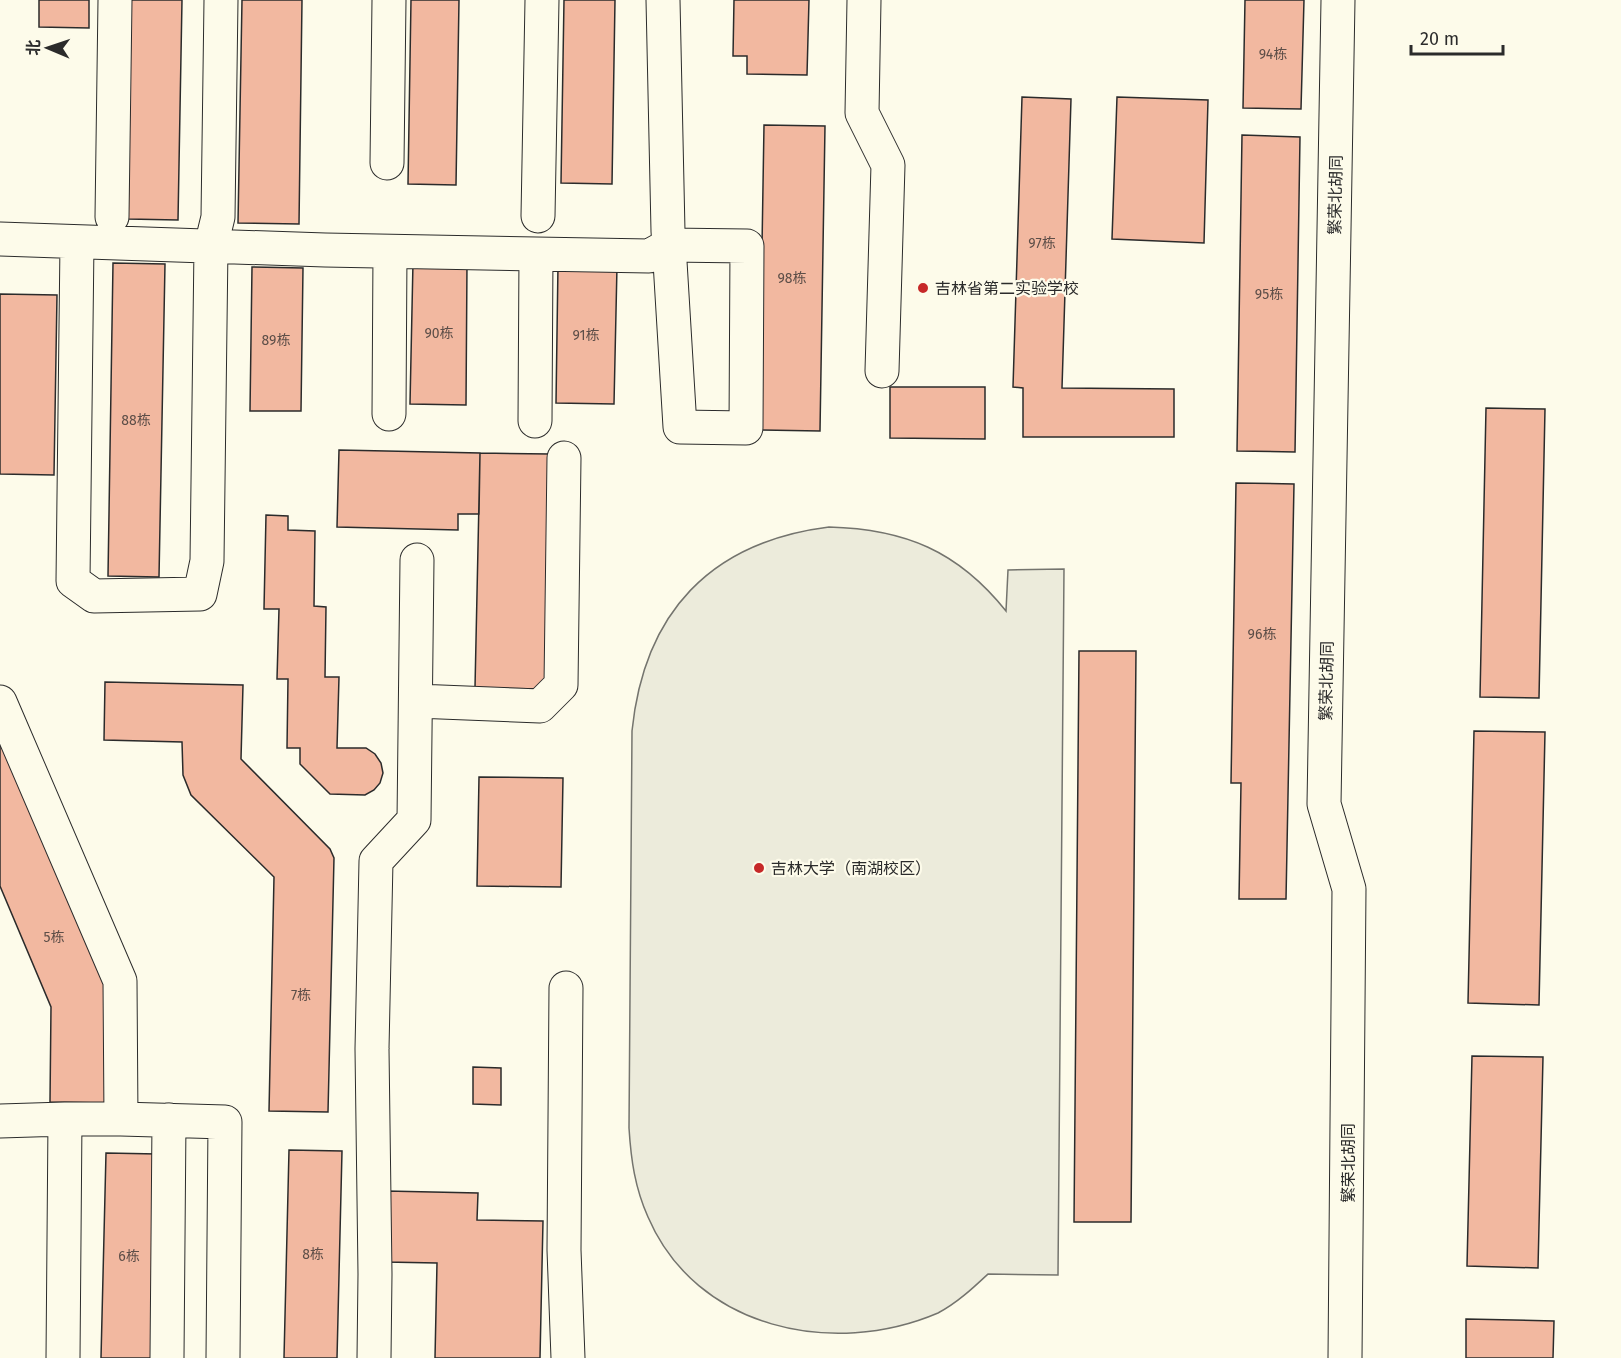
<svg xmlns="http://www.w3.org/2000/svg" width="1621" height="1358" font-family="'Fira Sans','Noto Sans SC',sans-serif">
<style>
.green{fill:#ecebdb;stroke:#74746e;stroke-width:1.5}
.building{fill:#f2b8a0;stroke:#2b2b2b;stroke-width:1.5}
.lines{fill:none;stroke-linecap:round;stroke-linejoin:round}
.minor-casing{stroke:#2b2b2b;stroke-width:35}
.minor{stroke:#fdfbea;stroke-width:33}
.poi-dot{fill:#c62828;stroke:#fdfbea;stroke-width:2}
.labels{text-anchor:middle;stroke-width:4.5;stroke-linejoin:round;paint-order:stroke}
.number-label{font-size:14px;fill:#5d4e48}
.street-label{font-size:16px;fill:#2b2b2b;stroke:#fdfbea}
.poi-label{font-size:16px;fill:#2b2b2b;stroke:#fdfbea;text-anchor:start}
</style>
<rect width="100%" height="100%" fill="#fdfbea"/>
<path class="green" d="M829,527c76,2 129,24 177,84l2,-41 56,-1 -6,706 -70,-1c-15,14 -31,29 -50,39 -105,45 -242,16 -290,-96 -13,-29 -17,-57 -19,-89l3,-397c12,-118 78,-189 197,-204z"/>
<path class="building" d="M39,0h50v28l-50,-1z
M131,0h51l-4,220 -50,-1z
M242,0h60l-3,224 -61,-1z
M411,0h48l-3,185 -48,-1z
M564,0h51l-3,184 -51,-1z
M734,0h75l-2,75 -60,-1v-18h-14z
M1245,0h59l-3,109 -58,-1z
M1022,97l49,2 -9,289 112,1v48h-151v-49l-10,-1z
M1117,97l91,3 -4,143 -92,-4z
M764,125l61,1 -5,305 -61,-1z
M1242,135l58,2 -5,315 -58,-1z
M413,262l54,1 -1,142 -56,-1z
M113,263l52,1 -6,313 -51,-1z
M558,265l59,1 -3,138 -58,-1z
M252,267l51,1 -2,143h-51z
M0,294l57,1 -3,180 -54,-1z
M890,387h95v52l-95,-1z
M1486,408l59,1 -6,289 -59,-1z
M339,450l141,3 -1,61h-21v16l-121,-3z
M480,453l70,1 -4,235 -71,-1z
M1236,483l58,1 -8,415h-47l2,-116h-10z
M266,515l22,1v14l27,1 -1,75 12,1 -1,70h14l-2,71h29l9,6 6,9 2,10 -3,10 -6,7 -9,5 -35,-1 -30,-30v-16h-13l1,-69h-11l2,-70h-15z
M1079,651h57l-5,571h-57z
M105,682l138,3 -2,74 89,90 4,9 -6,254 -59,-1 5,-234 -83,-82 -8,-20 -1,-33 -78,-2z
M1474,731l71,1 -6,273 -71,-2z
M0,735l107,253 -2,115 -55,-1 1,-95 -51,-121z
M479,777l84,1 -2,109 -84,-1z
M1472,1056l71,1 -5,211 -71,-2z
M473,1067l28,1v37l-28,-1z
M289,1150l53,1 -5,207h-53z
M106,1153l51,1 -4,204h-52z
M386,1191l92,2 -1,27 66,1 -3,137h-105l2,-95 -52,-1z
M1466,1319l88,2 -1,37h-87z"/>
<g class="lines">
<g class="minor-casing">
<path id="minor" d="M864,0l-2,113 26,52 -6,206
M1338,0l-14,804 25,85 -4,469
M387,163l2,-163
M538,216l4,-216
M112,217l3,-217
M0,239l325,11 324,6 20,-11 78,1 -1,182 -66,-1 -11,-182 -1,-14 -5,-231
M77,242l-4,339 21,15 106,-2 7,-33 4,-315 7,-29 3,-217
M389,414l1,-162
M535,421l1,-167
M416,701l124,5 21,-21 3,-227
M0,702l120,279 1,138h-56l-2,239
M566,988l-2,262 4,108
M121,1119l104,3 -2,236
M0,1121l65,-2
M167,1358l2,-238
M374,1358l1,-84 -3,-225 4,-188 38,-41 3,-260"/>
</g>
<use href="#minor" class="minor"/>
</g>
<g class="poi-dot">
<circle cx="923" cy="288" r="6"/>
<circle cx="759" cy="868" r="6"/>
</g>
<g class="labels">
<g class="number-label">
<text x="1273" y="59">94栋</text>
<text x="1042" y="248">97栋</text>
<text x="792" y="283">98栋</text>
<text x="1269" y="299">95栋</text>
<text x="439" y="338">90栋</text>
<text x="586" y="340">91栋</text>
<text x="276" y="345">89栋</text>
<text x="136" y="425">88栋</text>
<text x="1262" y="639">96栋</text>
<text x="54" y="942">5栋</text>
<text x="301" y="1000">7栋</text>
<text x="313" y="1259">8栋</text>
<text x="129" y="1261">6栋</text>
</g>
<g class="street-label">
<text transform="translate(1335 195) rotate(-89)" y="6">繁荣北胡同</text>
<text transform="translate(1326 681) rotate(-89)" y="6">繁荣北胡同</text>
<text transform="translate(1348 1163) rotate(-90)" y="6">繁荣北胡同</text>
</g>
<g class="poi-label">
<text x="935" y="294">吉林省第二实验学校</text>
<text x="771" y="874">吉林大学（南湖校区）</text>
</g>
</g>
<g transform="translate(48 48) rotate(272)" stroke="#fdfbea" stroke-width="4.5" paint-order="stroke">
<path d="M0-4.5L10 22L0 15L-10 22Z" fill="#2b2b2b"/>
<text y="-9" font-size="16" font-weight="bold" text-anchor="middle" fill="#2b2b2b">北</text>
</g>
<path d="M1411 45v9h92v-9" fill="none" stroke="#2b2b2b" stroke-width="3"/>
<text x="1420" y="45" font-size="18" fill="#2b2b2b" stroke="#fdfbea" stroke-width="4.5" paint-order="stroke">20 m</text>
</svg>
